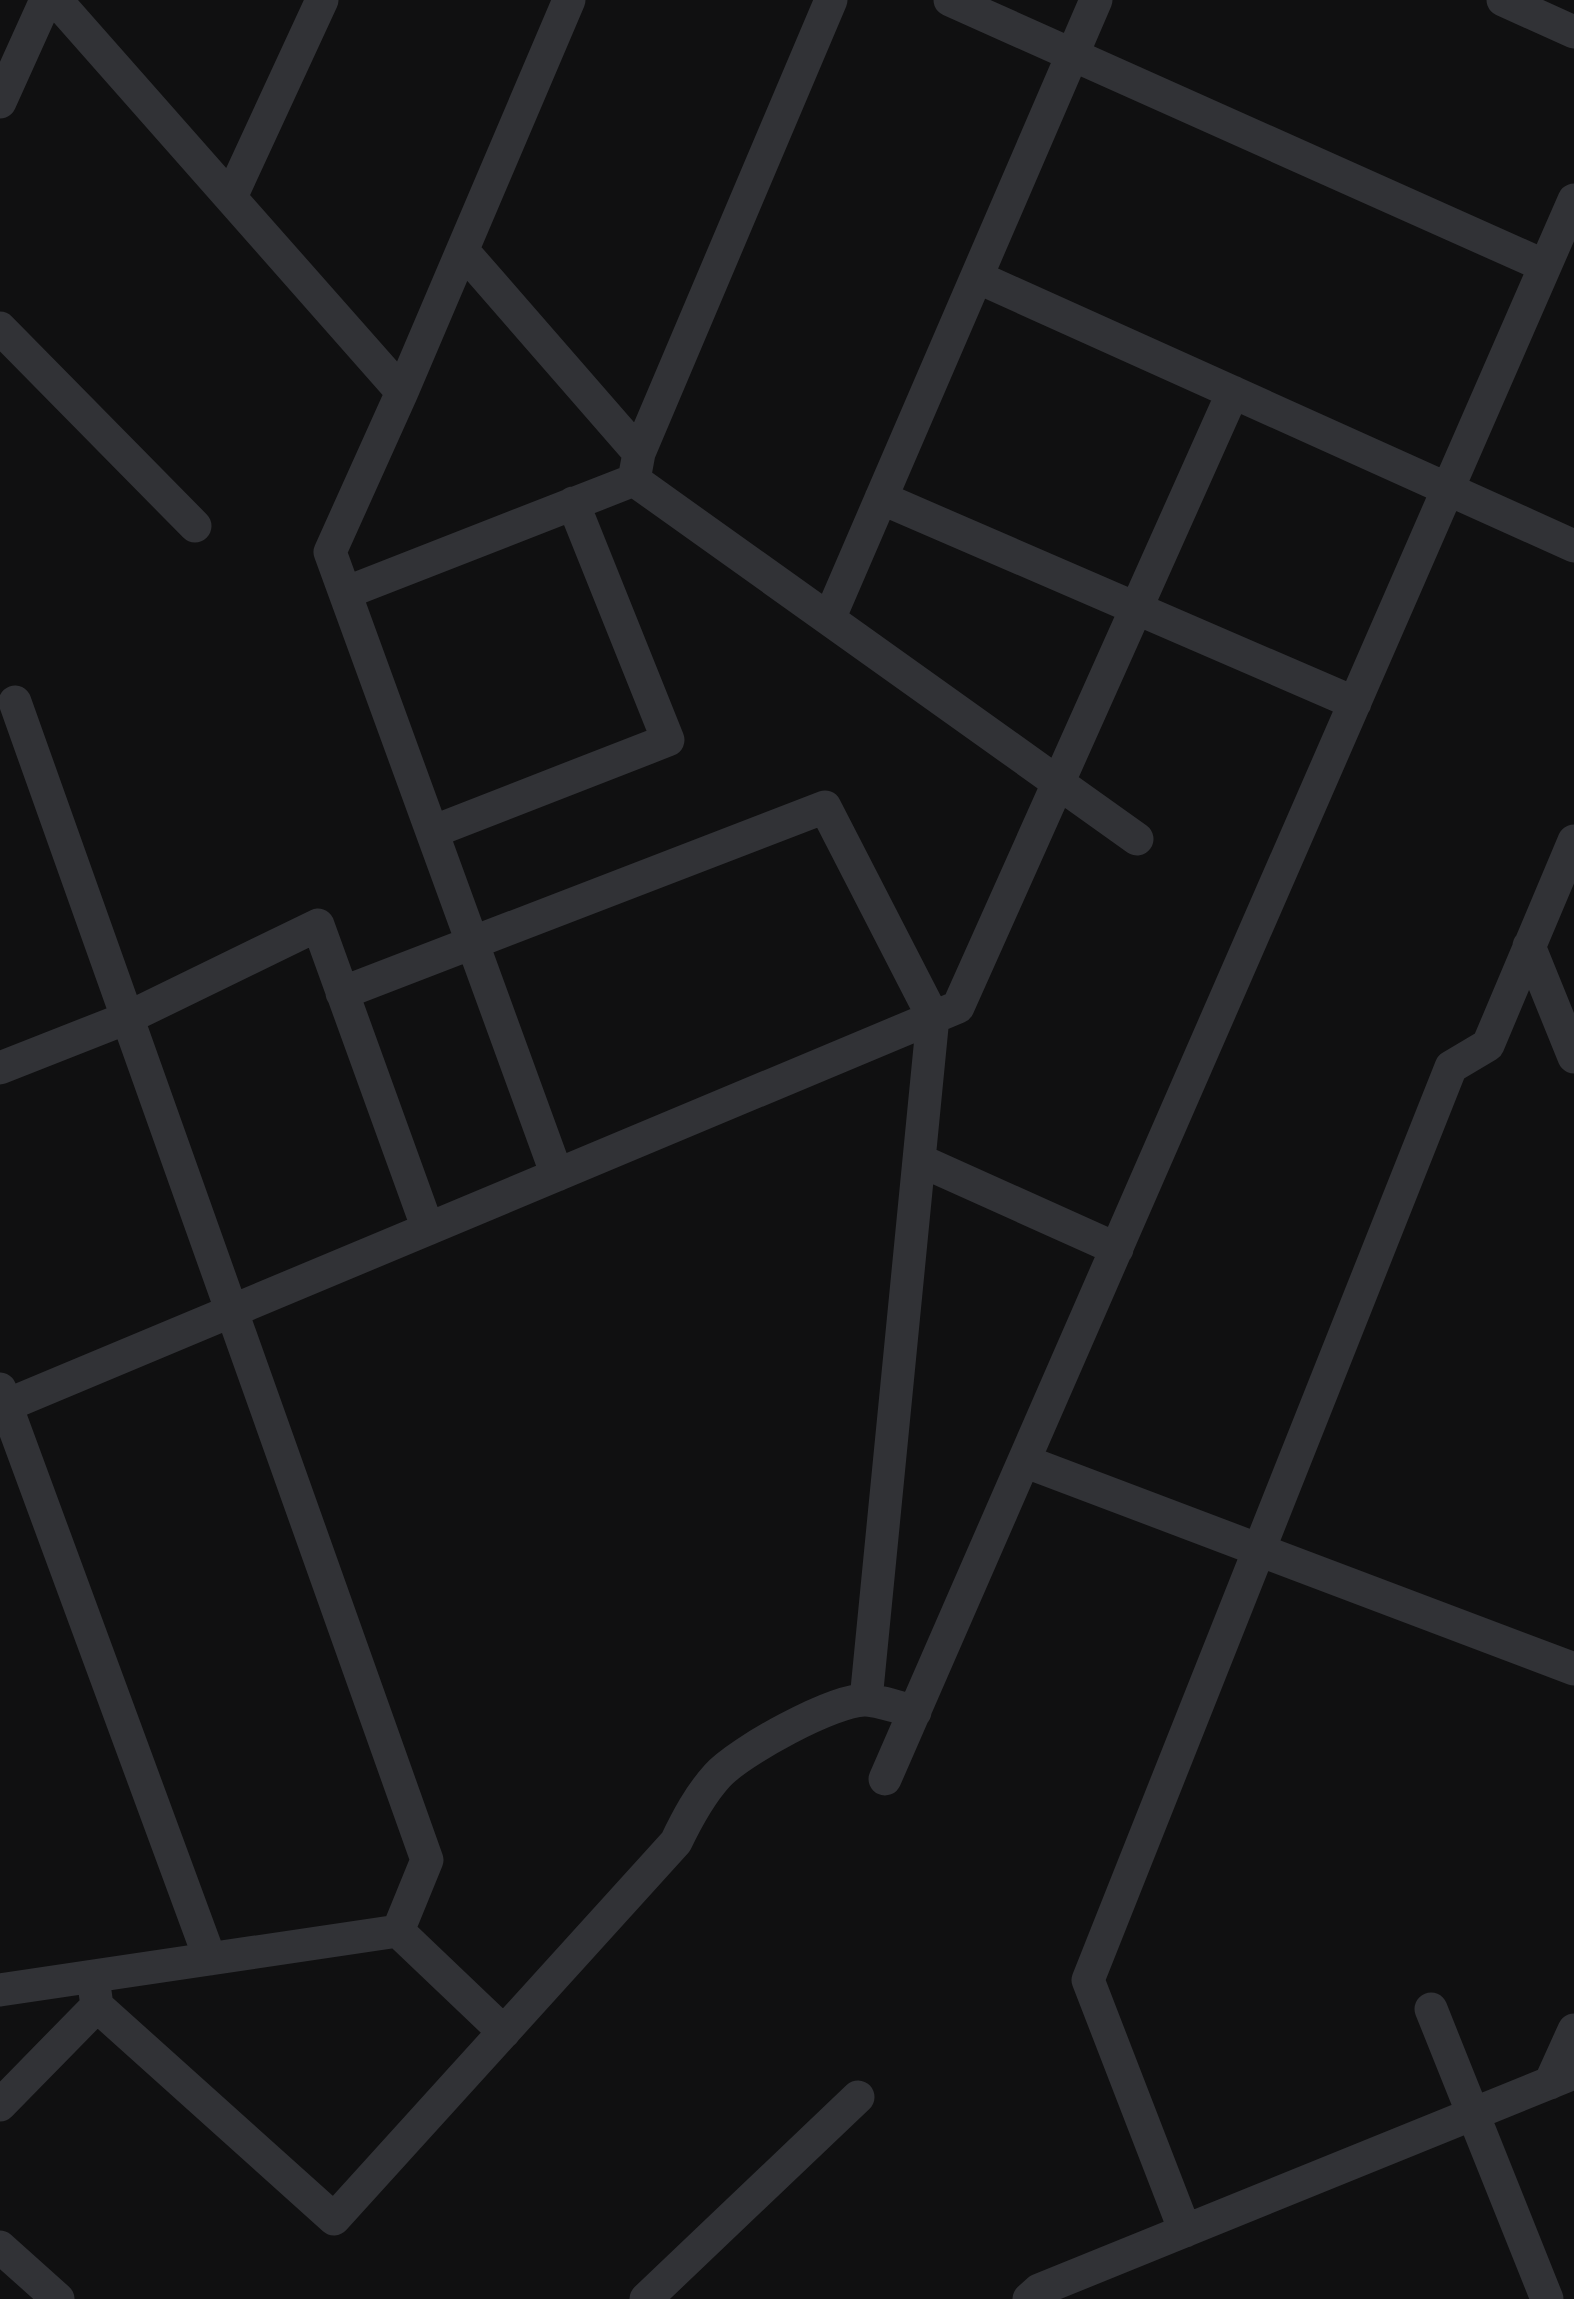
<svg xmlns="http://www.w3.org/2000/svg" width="1574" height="2299" font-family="'IBM Plex Sans',sans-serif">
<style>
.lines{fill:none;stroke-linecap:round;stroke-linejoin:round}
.street{stroke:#313236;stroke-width:33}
</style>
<rect width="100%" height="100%" fill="#101011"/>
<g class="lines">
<path class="street" d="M56,0l346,392
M950,0l595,266
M1503,0l71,32
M0,102l46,-102
M231,197l91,-197
M463,251l176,202
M977,277l597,269
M0,328l195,198
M634,480l503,359
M634,480l5,-27 192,-453
M881,498l474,205
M345,593l289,-113
M829,619l267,-619
M15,702l412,1158 -29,71
M432,832l236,-92 -95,-237
M1529,946l45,111
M342,993l483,-186 108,210 -67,683
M0,1068l127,-50 191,-93 110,304
M919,1160l198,89
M557,1175l-227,-623 72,-160 167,-392
M0,1389l210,570
M0,1408l958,-401 275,-615
M1024,1461l550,208
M885,1779l689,-1579
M398,1931l106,101
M93,1977l4,29 237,213 342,-377c11,-23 23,-46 41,-66 21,-24 117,-77 149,-76 16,1 34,8 49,12
M0,1990l398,-59
M1431,2009l116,290
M1550,2083l24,-53
M0,2105l97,-99
M1185,2231l-97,-251 363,-913 37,-22 86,-204
M0,2247l58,52
M646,2299l212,-202
M1029,2299l10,-9 535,-217"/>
</g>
</svg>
